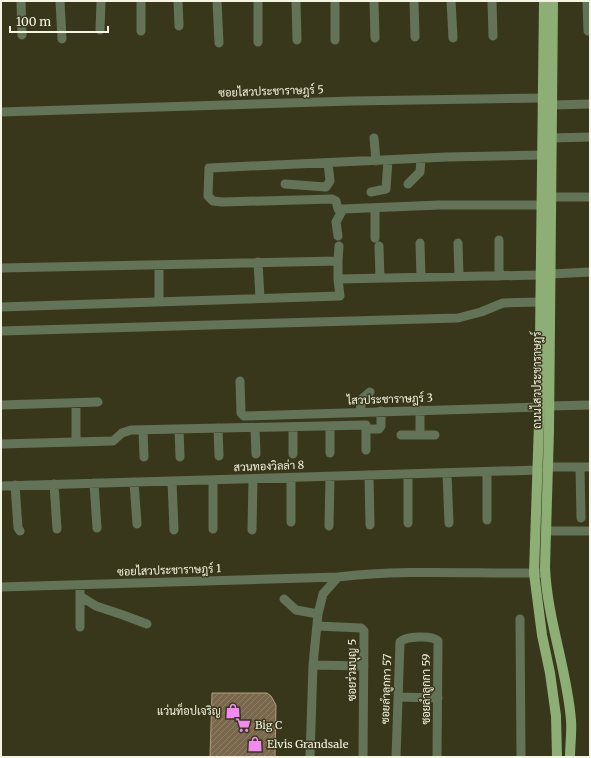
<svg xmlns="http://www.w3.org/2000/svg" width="591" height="758" font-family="Merriweather,Sarabun,serif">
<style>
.building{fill:url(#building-hatch);stroke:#b29f83}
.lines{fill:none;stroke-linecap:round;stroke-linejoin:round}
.minor{stroke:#637357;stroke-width:9}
.major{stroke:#8daf75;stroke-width:10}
.labels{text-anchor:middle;stroke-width:3;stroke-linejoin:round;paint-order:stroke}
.street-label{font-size:11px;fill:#f4f4e3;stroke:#39371b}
.poi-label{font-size:11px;fill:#f4f4e3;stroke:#39371b;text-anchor:start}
</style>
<defs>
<pattern id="building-hatch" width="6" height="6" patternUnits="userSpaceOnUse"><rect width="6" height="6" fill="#7a684d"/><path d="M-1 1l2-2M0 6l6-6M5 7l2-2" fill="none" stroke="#8e7e66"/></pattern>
</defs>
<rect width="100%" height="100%" fill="#39371b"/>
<path class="building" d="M212,693h55l4,3 5,9 -1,52h-65z"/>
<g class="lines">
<path class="minor" d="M21,1l1,34
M60,1l2,38
M141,1v30
M178,1l1,25
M217,1l2,42
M258,1v41
M296,1l1,39
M335,1v39
M374,1l1,37
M414,1l1,36
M451,1l2,37
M492,1l1,35
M587,1l1,30
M100,30l1,-29
M552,105l38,-1
M1,112l351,-11 191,-3
M374,138l2,23
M551,138l39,-1
M285,184l41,3 4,-6 -2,-18
M408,184l12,-12 1,-13
M371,192l15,-3 2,-29
M551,197h39
M542,205h-103l-96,4h-5l-2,-8 -4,-2 -110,3 -9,-1 -5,-5 1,-28 238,-11 95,-2
M375,209v29
M338,236l-2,-14 7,-13
M499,240v36
M420,243l1,34
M458,243l1,33
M379,246l1,32
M338,261l1,-15
M258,262l2,36
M159,266v35
M1,268l337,-7v18
M551,274l39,-2
M1,307l339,-11 -2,-17 203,-4
M1,331l457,-13 23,-6 22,-9 37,-1
M240,381l1,32 3,3 295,-9
M1,405l97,-3
M549,406l41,-1
M420,410v25h15
M360,411l2,-12 8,-7
M330,426v27
M218,428l1,28
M255,428l1,26
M179,429l1,28
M143,430l1,27
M401,435h19
M76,442v-38
M1,444l112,-3 9,-8 9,-3 235,-5v4
M366,450v-21h13l2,-3v-15
M293,454v-27
M548,467h42
M580,468l1,50
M487,472v48
M447,473l2,50
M369,475l1,50
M291,478v44
M213,480v49
M172,481l2,49
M134,482l3,42
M94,483l3,45
M54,484l3,45
M15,485l3,43 2,3
M1,486l537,-16
M408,523v-49
M329,526l1,-49
M252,530l1,-51
M547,531h43
M80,585v11l16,10 27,9 24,9
M1,587l337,-10c69,-8 139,-3 207,-4
M284,599l12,11 22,4
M520,619l1,138
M317,626l44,2 3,3 -1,126
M80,627v-31
M313,665l51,1
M398,697l40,1
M310,757l3,-92 5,-51 5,-20 15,-17
M396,757l4,-115c6,-6 32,-7 38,-1l-1,116"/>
<path class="major" d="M544,1l-5,422 -5,150 8,62 8,38 6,43 1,41
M553,1l-4,430 -4,136c2,52 22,102 26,153 1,12 -1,25 -1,37"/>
</g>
<defs>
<g id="shop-bare" transform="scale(1.2)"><path d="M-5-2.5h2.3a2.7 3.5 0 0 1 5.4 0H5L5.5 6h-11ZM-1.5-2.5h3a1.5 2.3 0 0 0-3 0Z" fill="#f38af2" stroke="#39371b" stroke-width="2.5" paint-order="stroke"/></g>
<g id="supermarket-bare" transform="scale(1.2)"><path d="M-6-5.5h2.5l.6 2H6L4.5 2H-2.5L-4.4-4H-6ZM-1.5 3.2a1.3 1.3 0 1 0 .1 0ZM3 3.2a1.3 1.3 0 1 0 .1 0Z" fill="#f38af2" stroke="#39371b" stroke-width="2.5" paint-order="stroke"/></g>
</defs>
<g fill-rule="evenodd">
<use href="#shop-bare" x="233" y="711"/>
<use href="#supermarket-bare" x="243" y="725"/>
<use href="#shop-bare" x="255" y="744"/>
</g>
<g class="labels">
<g class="street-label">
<text transform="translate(271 91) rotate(-2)" y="4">ซอยไสวประชาราษฎร์ 5</text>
<text transform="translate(537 380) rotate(-90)" y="4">ถนนไสวประชาราษฎร์</text>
<text transform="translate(390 399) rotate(-2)" y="4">ไสวประชาราษฎร์ 3</text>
<text transform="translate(269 466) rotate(-2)" y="4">สวนทองวิลล่า 8</text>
<text transform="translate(169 570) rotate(-2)" y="4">ซอยไสวประชาราษฎร์ 1</text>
<text transform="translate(352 670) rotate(-90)" y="4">ซอยร่วมบุญ 5</text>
<text transform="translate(386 689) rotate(-88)" y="4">ซอยลำลูกกา 57</text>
<text transform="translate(426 689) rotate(-90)" y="4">ซอยลำลูกกา 59</text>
</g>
<g class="poi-label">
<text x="221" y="715" text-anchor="end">แว่นท็อปเจริญ</text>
<text x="255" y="729">Big C</text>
<text x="267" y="748">Elvis Grandsale</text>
</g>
</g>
<rect width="591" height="758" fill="none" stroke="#f4f4e3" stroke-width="4"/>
<path d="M10 26v6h98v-6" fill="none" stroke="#f4f4e3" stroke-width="2"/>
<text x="16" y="26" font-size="12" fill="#f4f4e3" stroke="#39371b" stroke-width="3" paint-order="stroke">100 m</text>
</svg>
